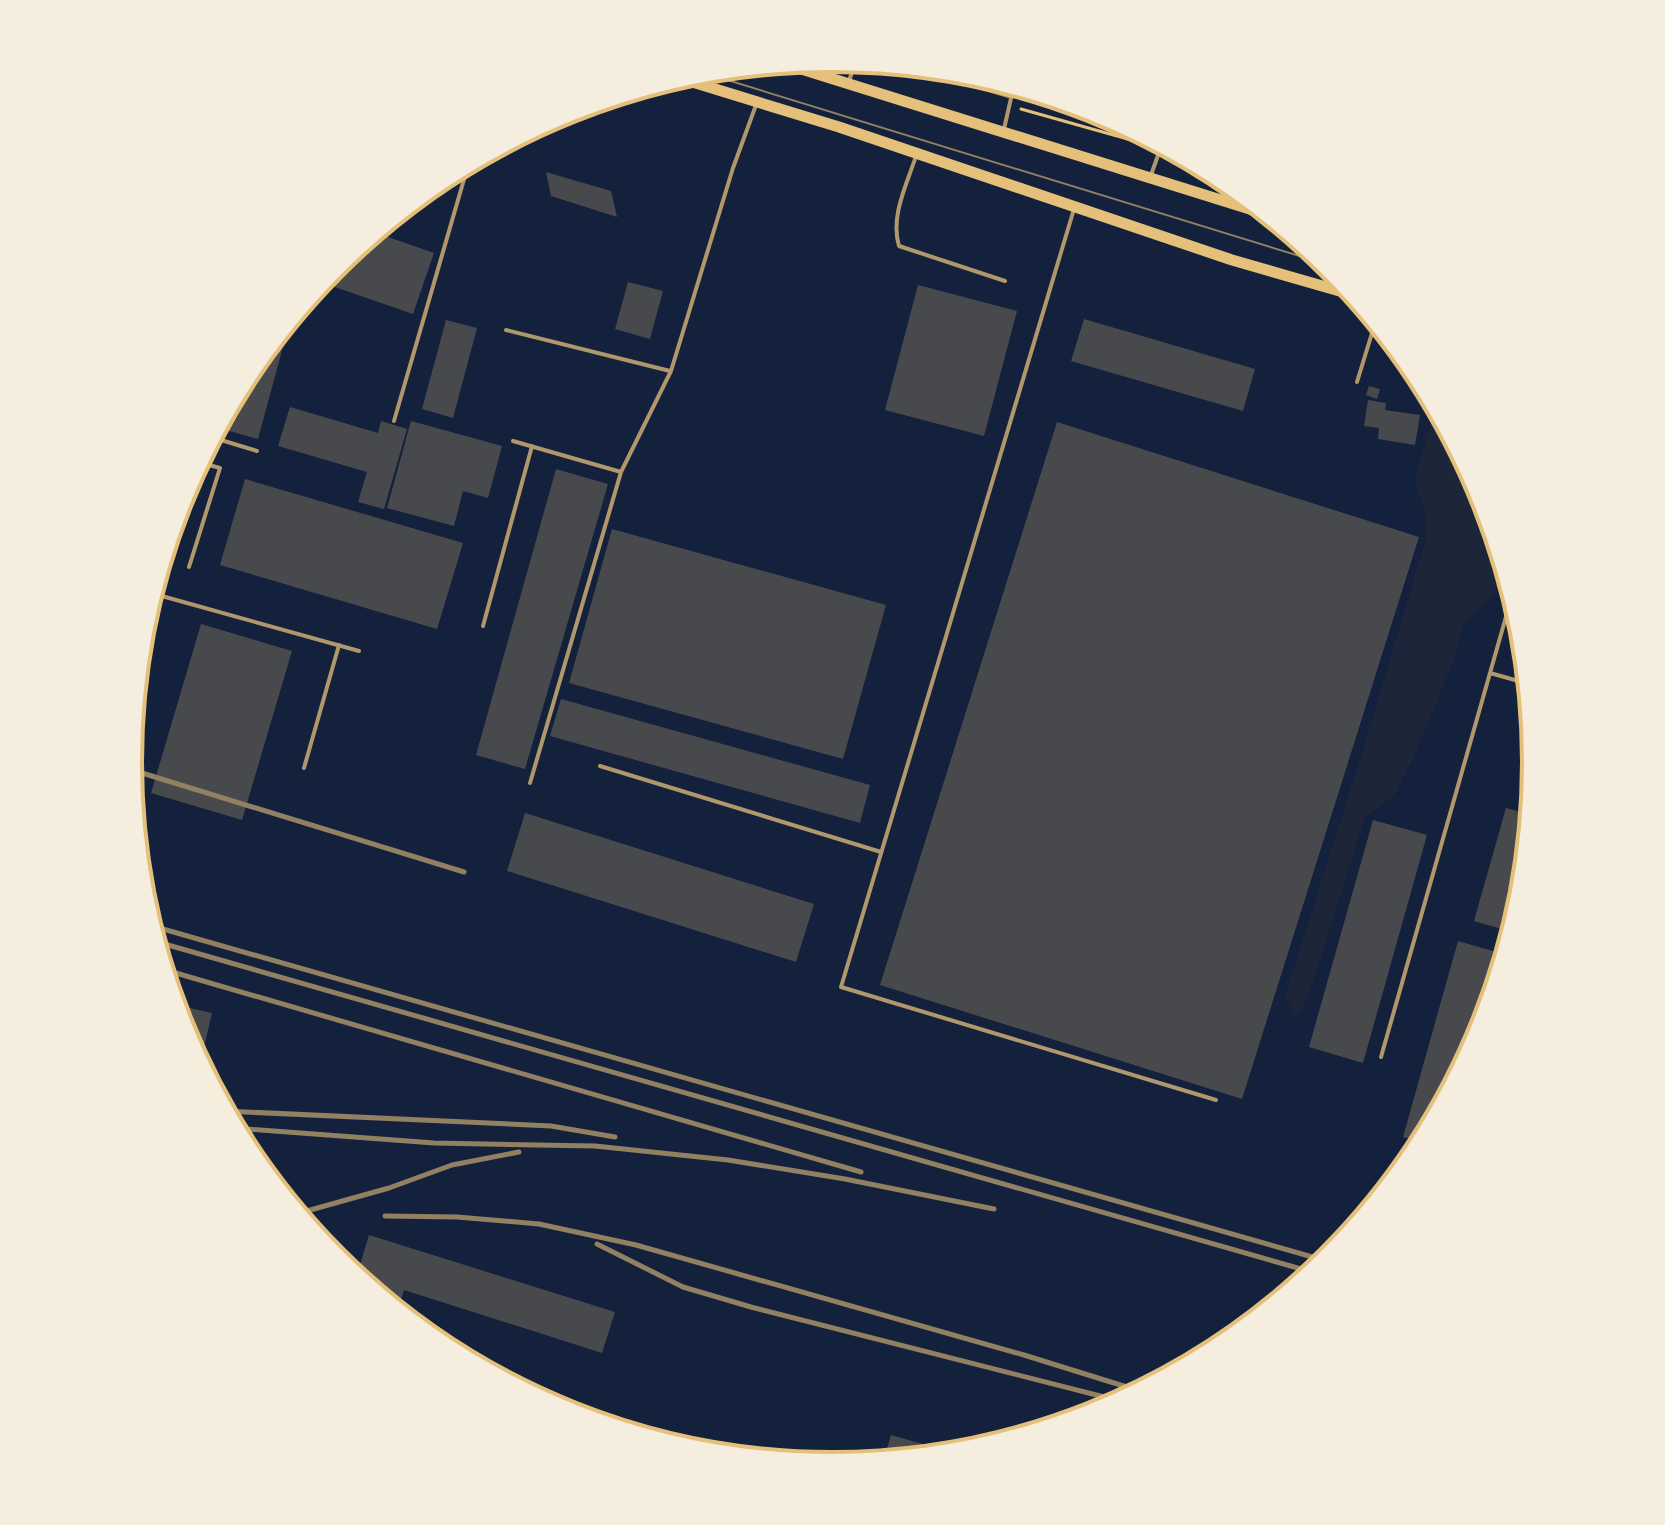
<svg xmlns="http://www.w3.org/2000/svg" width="1665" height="1525" font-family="Helvetica,sans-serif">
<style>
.green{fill:#1d2539}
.building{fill:#48494c}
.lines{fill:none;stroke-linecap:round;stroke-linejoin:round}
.path{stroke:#e5c07b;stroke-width:3}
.service{stroke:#b1986c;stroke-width:4}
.secondary{stroke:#e5c07b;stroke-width:11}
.tram{stroke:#918062;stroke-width:2}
.rail{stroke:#918062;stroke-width:5}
.rim{fill:none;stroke:#e5c07b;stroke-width:4}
</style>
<rect width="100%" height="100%" fill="#14213d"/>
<path class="green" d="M1436,403l48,90 23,77 -5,11 -11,15 -27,29 -10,35 -40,96 -21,41 -28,20 -56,178 -13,24 -11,-23 83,-262 58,-195 -1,-26 -10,-33z"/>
<path class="building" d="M1022,87l81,25 10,6v1l-92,-27z
M546,172l65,19 6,26 -66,-21z
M374,232l60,21 -21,61 -78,-27 11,-33z
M628,282l35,9 -13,48 -35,-10z
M918,285l99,26 -33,125 -99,-26z
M291,317l-33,122 -29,-8 14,-53 4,-7z
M1084,319l171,50 -12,42 -172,-50z
M446,320l31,8 -24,90 -31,-9z
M1369,386l11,3 -3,10 -11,-4z
M1368,400l18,3 -1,7 35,5 -5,30 -37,-6 1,-11 -15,-2z
M290,407l88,26 3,-12 26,8 -23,80 -26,-7 9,-30 -89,-26z
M411,421l91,25 -14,52 -25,-7 -9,35 -67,-18z
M1057,422l362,115 -177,562 -362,-114z
M556,469l52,15 -83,285 -49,-14z
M245,479l218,64 -26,86 -217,-64z
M612,529l274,76 -43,154 -274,-76z
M148,604l7,2 -15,54 -2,-1 4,-34z
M201,624l91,27 -50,169 -91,-27z
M561,699l309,86 -10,38 -310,-87z
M1533,718l3,40 -14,-5z
M1506,808l26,7 -8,75 -12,42 -38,-11z
M525,813l289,91 -18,58 -289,-91z
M1373,820l54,15 -64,228 -54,-16z
M1458,941l42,12 -28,100 -48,90 -21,-6z
M173,1004l39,9 -9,38 -13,-3 -9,-16z
M369,1235l246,77 -13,41 -198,-63 -7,22 -41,-34z
M891,1435l67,19v1l-75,7z"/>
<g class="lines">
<path class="path" d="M1021,109l128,36"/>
<path class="service" d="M904,65l108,32
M849,81l7,-21
M1004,129l10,-44
M916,156c-9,28 -26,60 -17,90l106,35
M1151,175l11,-31
M1074,209l-233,778 375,113
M506,330l164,41
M1357,382l19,-62
M394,421l75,-259
M211,437l46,14
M513,441l108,31
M189,567l31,-99 -22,-6
M151,593l208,58
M483,626l49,-180
M1490,673l39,11
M600,766l281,86
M304,768l35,-123
M530,783l91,-311 50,-101 62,-203 23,-63
M1381,1057l132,-465"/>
<path class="secondary" d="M782,63l490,153
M676,77l163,50 393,133 125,36"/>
<path class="tram" d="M698,71l634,195"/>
<path class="rail" d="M129,769l335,103
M149,925l1181,337
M154,941l1161,332
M162,969l699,203
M224,1111l327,15 64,11
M233,1128l201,15 161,3 133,14 117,19 149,30
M296,1214l93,-26 63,-23 67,-13
M385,1216l72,1 82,7 97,21 388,110 119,37
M597,1244l86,43 68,20 373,95"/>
</g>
<path d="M0 0H1665V1525H0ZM142 762a690 690 0 1 1 1380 0a690 690 0 1 1-1380 0Z" fill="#f5edde" fill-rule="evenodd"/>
<path class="rim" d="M142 762a690 690 0 1 1 1380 0a690 690 0 1 1-1380 0Z"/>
</svg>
